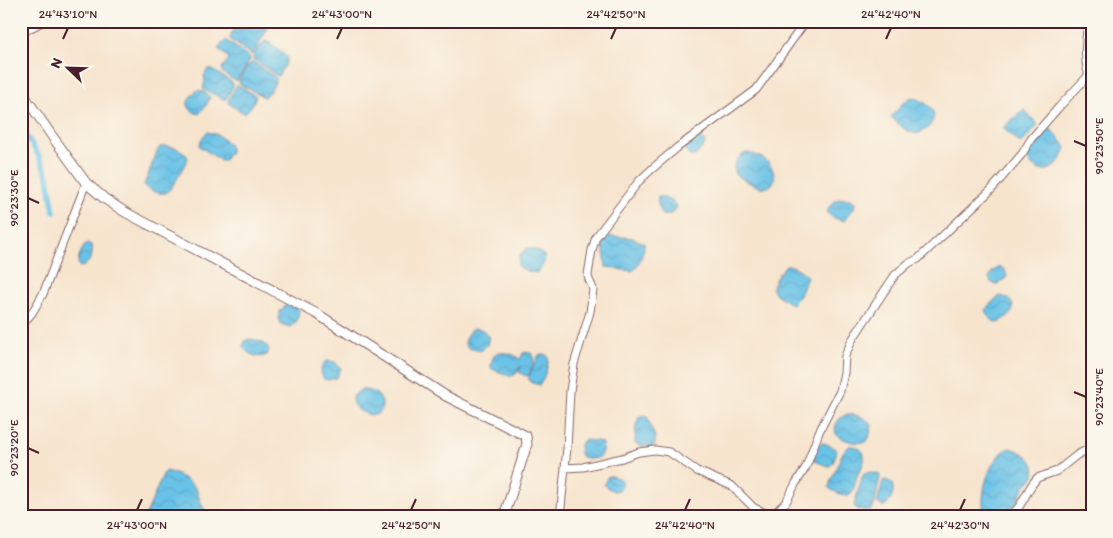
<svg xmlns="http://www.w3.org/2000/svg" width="1113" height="538" font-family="Itim,sans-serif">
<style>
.water{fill:url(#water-waves);stroke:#5a7089}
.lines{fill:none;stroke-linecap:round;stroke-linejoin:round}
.canal{stroke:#69c2e7;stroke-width:5.5}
.minor-casing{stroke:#866464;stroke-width:9}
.tertiary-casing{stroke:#866464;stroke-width:11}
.minor{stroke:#fff;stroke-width:7}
.tertiary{stroke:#fff;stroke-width:9}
.ticks{fill:none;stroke:#4a1f2b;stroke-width:2}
.neatline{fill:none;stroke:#4a1f2b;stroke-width:2}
.ticks-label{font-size:12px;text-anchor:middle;fill:#4a1f2b}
</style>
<defs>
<pattern id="water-waves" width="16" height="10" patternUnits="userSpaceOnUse" patternTransform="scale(1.25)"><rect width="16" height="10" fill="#69c2e7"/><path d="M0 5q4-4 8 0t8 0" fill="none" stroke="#5da6c6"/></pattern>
</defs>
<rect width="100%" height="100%" fill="#fbf7ec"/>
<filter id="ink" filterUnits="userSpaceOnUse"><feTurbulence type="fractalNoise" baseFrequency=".02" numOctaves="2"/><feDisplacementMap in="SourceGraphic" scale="10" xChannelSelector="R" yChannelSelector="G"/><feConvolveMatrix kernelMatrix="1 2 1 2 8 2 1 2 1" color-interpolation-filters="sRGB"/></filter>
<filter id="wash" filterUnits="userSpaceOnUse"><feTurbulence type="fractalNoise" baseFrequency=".0096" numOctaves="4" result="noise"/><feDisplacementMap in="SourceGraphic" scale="20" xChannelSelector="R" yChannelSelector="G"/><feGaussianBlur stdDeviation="1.12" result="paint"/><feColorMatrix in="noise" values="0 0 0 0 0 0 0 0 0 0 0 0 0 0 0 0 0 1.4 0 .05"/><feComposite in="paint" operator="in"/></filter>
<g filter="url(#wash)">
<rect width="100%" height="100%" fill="#f6e4cd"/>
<path class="water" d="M240,21h19l9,7 -1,2 -15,25 -9,-6 -13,-10 1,-5z
M226,40l24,18v2l-13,21 -7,-3 -8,-6c-1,-6 5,-9 7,-14l-10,-8 2,-5z
M266,41l7,4 14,12 -2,8 -7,11 -4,-2 -21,-15c1,-7 7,-15 13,-18z
M253,62l23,16c-1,7 -7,15 -12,19l-24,-13 -1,-3c3,-6 8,-16 14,-19z
M208,69h3l22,14v4l-7,12h-3l-20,-10 2,-8 -1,-5z
M237,85l8,4 11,7 -5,11 -5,5 -2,1 -16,-10 2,-6z
M198,90l7,2 5,5 -3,7 -8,10c-16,-5 -13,-16 -1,-24z
M911,97c5,1 9,3 14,6 3,3 6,4 8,8 4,10 -9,25 -20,22 -8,-2 -15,-10 -22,-16l12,-14z
M1024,109l14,16 -17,19 -18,-16z
M1048,129h3c5,7 12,12 15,19 -4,12 -16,29 -30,20 -5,-3 -8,-7 -9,-13 4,-6 9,-11 14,-16 3,-4 3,-7 7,-10z
M207,132l11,3 12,10v7l-6,8h-4l-21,-14 3,-8z
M698,137l7,4 -1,5 -9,10h-5l-5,-6 -1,-4 10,-8z
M165,146c9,1 19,3 23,12 -3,8 -15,30 -22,35 -8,1 -16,-2 -22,-8l13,-33 3,-5z
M746,153c35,1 39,49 4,30 -5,-3 -11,-5 -16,-10 -2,-8 4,-17 12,-20z
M658,197h6l4,3 4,1 4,5c-2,7 -7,10 -14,9 -3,-4 -5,-13 -4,-18z
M839,199c26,-2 15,10 5,22l-10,-3 -7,-5c1,-7 6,-11 12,-14z
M608,236l25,2 11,5c1,9 -5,20 -10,27l-4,1 -24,-4 -3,-22 1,-7z
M86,244h3l3,1c2,9 -2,18 -10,22l-3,-1c-3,-6 2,-16 7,-22z
M527,248c7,1 15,3 18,10 -1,5 -4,12 -8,15 -7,-1 -15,-2 -19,-8l2,-11z
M786,265c8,0 17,6 21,12l-7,19 -7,7 -2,1 -14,-9 -5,-6c1,-9 8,-17 14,-24z
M999,267l5,2 3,6 -1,3 -10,7 -5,-3 -2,-4 3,-6z
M1000,296c5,1 8,2 11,6 7,10 -6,16 -12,21 -8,-1 -11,-7 -13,-14l2,-3z
M287,304h3l9,5c0,7 -2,14 -8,18l-10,-3 -3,-5 2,-8z
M474,328l9,2 6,6 -2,9 -6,6 -10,-2 -6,-4c0,-7 3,-15 9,-17z
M249,339c9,1 17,3 20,11l-2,5c-8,4 -20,0 -24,-9l2,-5z
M498,352c7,1 19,2 22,8l3,-7c17,-4 10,13 6,22l-3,1 -7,-4 1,-6 -4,8 -5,2 -17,-6 -3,-2c0,-6 2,-13 7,-16z
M541,354h4c1,1 3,2 3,3 2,6 -5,23 -8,28l-8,-2 -3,-2v-4l9,-21z
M326,361l9,1 6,6 -4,9 -8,3 -5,-1c-5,-8 -4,-11 2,-18z
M360,390c31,-3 28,39 -1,20 -5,-3 -7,-7 -7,-13z
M847,414c10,1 19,3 25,11l-3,13 -3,4c-10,2 -22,-1 -30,-8 -3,-10 3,-16 11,-20z
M643,415l4,2 8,20v7l-2,3 -13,-1 -5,-3 1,-18 3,-8z
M585,440l12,1 5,2c2,16 -7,18 -20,14 -4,-4 -3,-12 0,-16z
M824,443l11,5 2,3 -4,12 -3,3c-5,-1 -13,-3 -17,-8 1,-7 3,-14 11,-15z
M849,446c5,0 7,0 11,3 9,7 2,18 -2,25 -4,9 -3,26 -18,20 -4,-2 -7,-3 -11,-6l1,-5 13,-31z
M1010,448c12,3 28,12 24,27 -1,5 -7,8 -10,12 -6,12 -10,21 -20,30h-19c-7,-20 4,-62 25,-69z
M166,471c11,3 25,9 31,20 1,4 2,8 4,12 2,5 6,10 9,14h-65l19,-45z
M871,472l8,2 1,3 -6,29 -3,5 -14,-2 -3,-3 8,-29 2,-3z
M608,476h5l9,4 1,3 -4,7 -5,1 -8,-4 -2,-3z
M885,480l6,2c5,8 0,18 -5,24h-4l-5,-3 6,-22z"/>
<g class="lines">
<path class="canal" d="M21,128l18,28 9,21 6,35"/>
</g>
</g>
<g filter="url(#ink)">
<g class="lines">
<g class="minor-casing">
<path id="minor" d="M1088,21c-2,16 -6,47 4,60
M21,33l23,-12
M21,326l11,-13 11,-19 43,-111
M565,468l18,-1 39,-9 17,-6 16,-2 14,2 28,19 35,15 22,22 14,6 9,-3 9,-9 10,-19 10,-16 13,-35 21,-41 4,-18 1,-17 7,-16 43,-65 14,-12 9,-4 74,-70 30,-35 9,-15 28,-32 29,-31
M560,517l7,-69 3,-57 4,-27 16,-52 3,-22 -1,-4 -3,-6 -1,-5 4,-25 4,-13 43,-56 14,-13 25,-21 78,-57 50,-69
M1009,517l10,-10 12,-21 6,-8 20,-7 20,-16 15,-8"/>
</g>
<g class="tertiary-casing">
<path id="tertiary" d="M21,91l31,45 34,47 19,16 20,13 194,103 127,81 80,40 1,8 -23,73"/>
</g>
<use href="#minor" class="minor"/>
<use href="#tertiary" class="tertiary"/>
</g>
</g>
<path class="ticks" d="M63,39l5,-11M337,39l5,-11M611,39l5,-11M886,39l5,-11M1074,141l12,5M28,198l11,5M1074,392l12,5M28,448l11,5M137,510l5,-11M411,510l5,-11M685,510l5,-11M960,510l5,-11"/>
<rect width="1113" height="538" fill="none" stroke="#fbf7ec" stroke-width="55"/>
<g transform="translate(68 68) rotate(293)" stroke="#fbf7ec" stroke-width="4" paint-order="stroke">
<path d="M0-4L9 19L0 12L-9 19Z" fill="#4a1f2b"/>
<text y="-8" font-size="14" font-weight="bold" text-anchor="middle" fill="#4a1f2b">N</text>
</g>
<rect x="28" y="28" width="1058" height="482" class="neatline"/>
<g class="ticks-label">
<text x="68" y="18">24°43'10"N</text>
<text x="342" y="18">24°43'00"N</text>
<text x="616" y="18">24°42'50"N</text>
<text x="891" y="18">24°42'40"N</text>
<text transform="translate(1099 146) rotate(-90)" y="4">90°23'50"E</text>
<text transform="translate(14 198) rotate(-90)" y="4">90°23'30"E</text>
<text transform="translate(1099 397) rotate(-90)" y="4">90°23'40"E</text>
<text transform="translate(14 448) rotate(-90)" y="4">90°23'20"E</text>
<text x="137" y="529">24°43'00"N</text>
<text x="411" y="529">24°42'50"N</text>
<text x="685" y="529">24°42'40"N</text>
<text x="960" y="529">24°42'30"N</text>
</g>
</svg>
